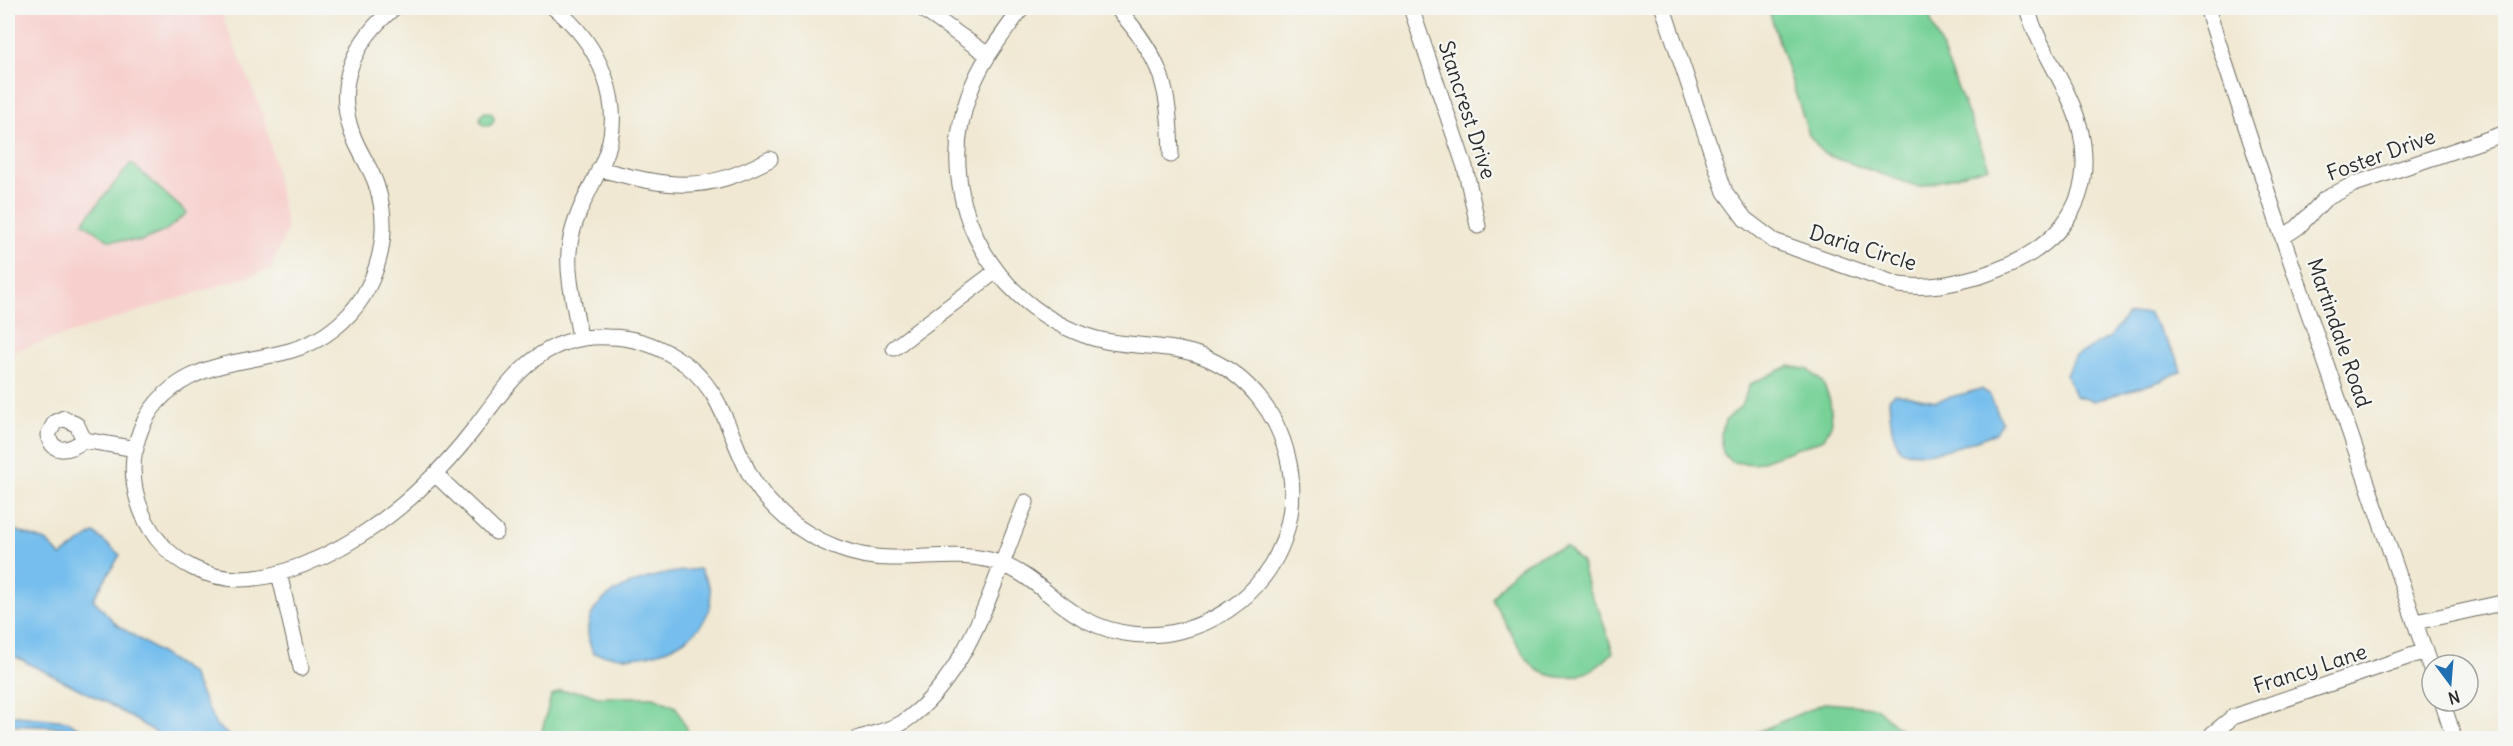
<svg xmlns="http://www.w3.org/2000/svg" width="2513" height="746" font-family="Delius,sans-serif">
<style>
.built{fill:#f7d0ce}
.green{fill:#78d298;stroke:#527e62;stroke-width:1.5}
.water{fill:#74beed;stroke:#50748c;stroke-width:1.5}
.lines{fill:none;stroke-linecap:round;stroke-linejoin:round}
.minor-casing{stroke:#706d65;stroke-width:17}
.minor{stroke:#fff;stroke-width:15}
.labels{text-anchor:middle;stroke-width:4.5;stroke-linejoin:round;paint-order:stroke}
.street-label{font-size:21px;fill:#2b2b2b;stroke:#f6f6f2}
</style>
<rect width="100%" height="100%" fill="#f6f6f2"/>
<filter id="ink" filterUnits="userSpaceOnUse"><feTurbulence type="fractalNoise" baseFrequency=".0167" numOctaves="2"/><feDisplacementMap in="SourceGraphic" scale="12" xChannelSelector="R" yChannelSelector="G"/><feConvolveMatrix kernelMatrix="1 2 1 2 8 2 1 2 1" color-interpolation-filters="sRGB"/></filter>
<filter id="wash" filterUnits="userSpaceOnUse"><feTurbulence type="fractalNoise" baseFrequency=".008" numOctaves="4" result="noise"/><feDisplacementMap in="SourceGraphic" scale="24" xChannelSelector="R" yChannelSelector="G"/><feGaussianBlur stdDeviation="1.35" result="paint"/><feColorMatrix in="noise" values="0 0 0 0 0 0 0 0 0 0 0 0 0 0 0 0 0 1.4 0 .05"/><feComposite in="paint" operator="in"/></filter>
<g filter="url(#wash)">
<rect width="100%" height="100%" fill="#f0e8d2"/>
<path class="built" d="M8,8h211l46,111 22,109 -16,41 -263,84z"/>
<path class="green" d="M1768,8h158l63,159 -70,20 -95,-33 -15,-19z
M480 119a7 7 0 1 1 14 0a7 7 0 1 1-14 0Z
M131,163l56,50 -22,18 -24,10 -33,-1 -25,-18z
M1789,366l20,4 14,13 7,18 2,21 -8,17 -70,25 -23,-2 -8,-9 -2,-19 4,-13 16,-15 9,-22z
M1566,547l16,16 6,26 11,21 14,42c-19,22 -47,34 -75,18 -13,-7 -37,-56 -46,-71 19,-31 39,-44 74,-52z
M560,691l24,1 13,5h57l22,10 15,31h-151l11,-42z
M1824,703l51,4 26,23 1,8h-158z"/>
<path class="water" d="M2148,313l29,44 4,14 -20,10 -67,20 -19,-5 -9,-22 8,-17 36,-20 16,-22z
M1981,389l8,5 13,28 -6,11c-30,11 -63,25 -95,18 -10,-16 -11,-33 -12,-52l5,-6 42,8z
M8,528l38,13 15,15 33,-23 26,22 -27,44 23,25 75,49 25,52 16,13h-67l-56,-34 -101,-51z
M700,569c3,6 9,14 10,20 7,45 -48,69 -84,68 -11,0 -22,-2 -33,-4 -27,-63 63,-80 107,-84z
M8,715l59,6 29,17h-17l-15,-11 -56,-2z"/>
</g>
<g filter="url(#ink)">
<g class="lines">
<g class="minor-casing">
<path id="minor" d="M394,8c-39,32 -60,75 -42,125 6,18 18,33 24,51 19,55 -2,119 -51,151 -40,27 -93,20 -135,42 -111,57 -48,239 93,195 54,-17 104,-50 144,-90 17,-16 33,-35 47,-53 37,-49 65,-95 134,-92 24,0 46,7 67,20 48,29 51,73 75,118 9,16 22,31 36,43 29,24 67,40 105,40 34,1 65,-6 99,2 41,11 61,42 96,60 60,32 138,10 178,-44 54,-71 26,-180 -55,-217 -40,-18 -85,-9 -125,-24 -98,-36 -152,-144 -114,-243 11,-31 33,-58 52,-84
M554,8c45,34 74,98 49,154 -13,28 -32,58 -34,90 -2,28 7,58 11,86
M921,8l67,47
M1117,8c46,52 52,79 54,147
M1411,8l54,159 13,59
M1663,8l62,184 20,27 29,22 125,44c29,4 53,-1 81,-9 68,-21 117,-65 101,-143 -9,-44 -42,-82 -54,-125
M2207,8l68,207 157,457
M599,169c71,18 103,26 171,-10
M2283,237l15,-10 27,-28 27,-14 154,-52
M894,348l101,-76
M64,418l13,7 7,15c-13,10 -31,16 -36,-5l7,-13z
M84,440l52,9
M435,474l61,58
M279,573l22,95
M2416,622l90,-20
M2442,701l12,37
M2212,734l21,-17 192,-66
M859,738c13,-4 31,-8 43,-15 69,-46 93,-148 124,-221"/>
</g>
<use href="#minor" class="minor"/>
</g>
</g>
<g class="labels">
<g class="street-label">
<text transform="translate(1467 110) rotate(72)" y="7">Stancrest Drive</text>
<text transform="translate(2381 155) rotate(-20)" y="7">Foster Drive</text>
<text transform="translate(1863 248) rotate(17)" y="7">Daria Circle</text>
<text transform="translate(2339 333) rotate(71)" y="7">Martindale Road</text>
<text transform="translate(2310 669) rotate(-18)" y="7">Francy Lane</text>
</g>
</g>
<rect width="2513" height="746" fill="none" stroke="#f6f6f2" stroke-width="30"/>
<g transform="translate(2450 683) rotate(164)"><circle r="28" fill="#f6f6f2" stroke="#a5a5a2" stroke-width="1.5"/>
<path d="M0-4.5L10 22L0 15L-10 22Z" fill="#1f6fb2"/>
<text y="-9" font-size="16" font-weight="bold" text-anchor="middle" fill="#2b2b2b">N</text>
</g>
</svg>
